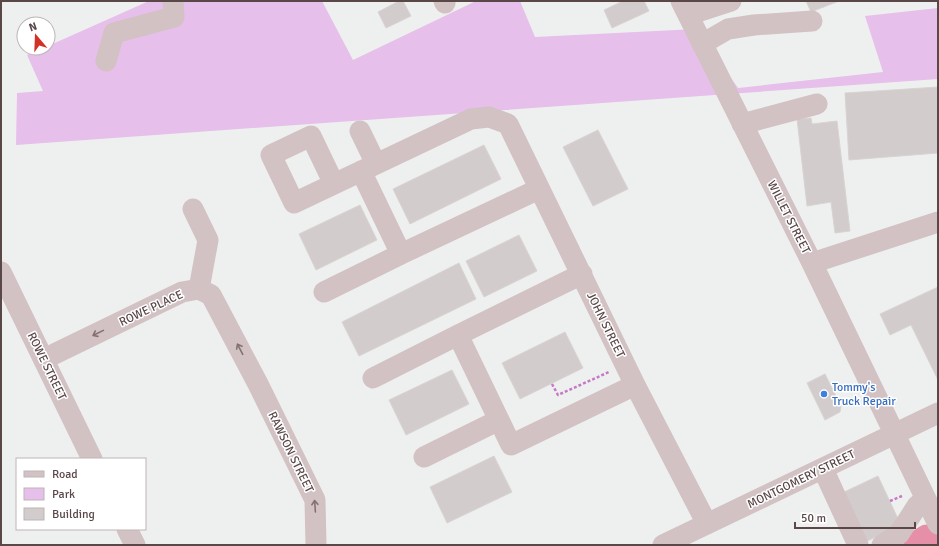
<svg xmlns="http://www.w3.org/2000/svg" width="939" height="546" font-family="Signika,sans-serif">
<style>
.green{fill:#e6bfeb}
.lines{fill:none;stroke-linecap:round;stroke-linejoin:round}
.river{stroke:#e58fa8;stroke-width:29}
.building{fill:#d2cccc;stroke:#d9d4d2}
.path{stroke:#c779c6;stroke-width:2.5;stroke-dasharray:3 2;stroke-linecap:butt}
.minor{stroke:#d2c2c3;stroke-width:21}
.oneway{stroke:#847273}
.shop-dot{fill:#3f7fe0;stroke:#fff;stroke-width:1.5}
.labels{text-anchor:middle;stroke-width:3;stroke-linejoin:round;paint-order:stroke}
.street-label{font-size:12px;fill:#5a4748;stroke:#fff}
.shop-label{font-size:12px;fill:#366cbe;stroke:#fff;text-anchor:start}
</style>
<rect width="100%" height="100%" fill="#eef0ef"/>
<path class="green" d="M149,1h173l31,59 123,-59h44l15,36 161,-8 42,59 145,-16 -18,-56 73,-8v71l-922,66 1,-52 26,-2 -16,-36 16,-7h5v-2z
M921,532l8,13h-29l3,-8z"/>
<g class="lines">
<path class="river" d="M918,545l9,-6"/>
</g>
<path class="building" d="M399,1h4l8,15 -25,12 -8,-16z
M623,1h21l5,10 -37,17 -8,-18z
M806,1h33l-28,11z
M938,87v66l-89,7 -4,-67z
M811,118l1,6 25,-3 13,110 -15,2 -4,-31 -24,4 -10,-87z
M598,130l30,59 -35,17 -30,-59z
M484,145l17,34 -91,45 -17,-35z
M360,205l17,35 -61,30 -17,-36z
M519,235l18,36 -53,26 -18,-36z
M459,263l17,36 -117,57 -17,-34z
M938,287v93l-27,-55 -21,10 -10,-21z
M565,332l18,36 -63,31 -18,-36z
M452,370l17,34 -63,31 -17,-35z
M825,374l16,32 -1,6 -15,8 -18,-37z
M494,456l18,36 -65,31 -17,-36z
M878,476l23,49 -36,17 -23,-49z"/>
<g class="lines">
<path class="path" d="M552,384l6,11 51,-23
M890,501l12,-5"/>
<path class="minor" d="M444,1l1,2
M681,1l131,262 126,261
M688,15l43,-14
M702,44l26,-15 26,-4 58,-4
M106,61l8,-28 60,-16 -1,-16
M742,124l75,-20
M360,131l16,33
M361,171l40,83 138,-65
M334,184l-23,-48 -40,19 23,48 177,-84 18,-2 19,7 127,261 72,139
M193,209l15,31 -9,49
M812,263l126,-41
M1,272l91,187
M324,292l77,-38
M458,335l53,110 124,-60
M44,359l138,-67 17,-3 12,6 47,89 57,116 1,45
M373,378l85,-43 124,-61
M424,457l75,-37
M823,469l35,76
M127,529l8,16
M663,545l275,-132
M882,545l17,-11 18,-28 8,-7"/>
</g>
<defs><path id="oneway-shaft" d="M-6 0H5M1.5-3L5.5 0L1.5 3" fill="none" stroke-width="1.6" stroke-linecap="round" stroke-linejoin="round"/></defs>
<g class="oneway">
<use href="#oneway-shaft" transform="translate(98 333) rotate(154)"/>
<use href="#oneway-shaft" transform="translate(240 349) rotate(-117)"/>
<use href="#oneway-shaft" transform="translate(315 506) rotate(-94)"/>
</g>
<circle class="shop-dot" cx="824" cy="394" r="4"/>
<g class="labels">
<g class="street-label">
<text transform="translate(789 217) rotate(63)" y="4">WILLET STREET</text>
<text transform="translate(151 308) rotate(-25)" y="4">ROWE PLACE</text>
<text transform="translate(606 325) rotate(64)" y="4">JOHN STREET</text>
<text transform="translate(47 366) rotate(64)" y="4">ROWE STREET</text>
<text transform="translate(291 452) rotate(64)" y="4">RAWSON STREET</text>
<text transform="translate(801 479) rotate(-26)" y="4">MONTGOMERY STREET</text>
</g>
<g class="shop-label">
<text x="832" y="391">Tommy's<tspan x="832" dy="14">Truck Repair</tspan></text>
</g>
</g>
<rect width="939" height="546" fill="none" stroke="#5a4748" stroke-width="4"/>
<rect x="16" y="458" width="130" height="72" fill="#ffffff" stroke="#bdb5b6"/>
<rect x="24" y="471" width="20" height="6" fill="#d2c2c3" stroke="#bdb5b6"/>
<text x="52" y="478" font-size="12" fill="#5a4748">Road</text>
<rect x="24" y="488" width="20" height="12" fill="#e6bfeb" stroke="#bdb5b6"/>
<text x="52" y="498" font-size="12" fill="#5a4748">Park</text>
<rect x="24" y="508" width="20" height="12" fill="#d2cccc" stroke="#bdb5b6"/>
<text x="52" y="518" font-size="12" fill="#5a4748">Building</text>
<g transform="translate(36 36) rotate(341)"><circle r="19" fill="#ffffff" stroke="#bdb5b6"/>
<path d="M0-3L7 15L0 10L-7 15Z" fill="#d33125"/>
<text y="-6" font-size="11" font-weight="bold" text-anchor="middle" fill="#5a4748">N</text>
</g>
<path d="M795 522v6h120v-6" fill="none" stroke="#5a4748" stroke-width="2"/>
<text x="801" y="522" font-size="12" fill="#5a4748" stroke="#ffffff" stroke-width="3" paint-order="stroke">50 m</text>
</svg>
